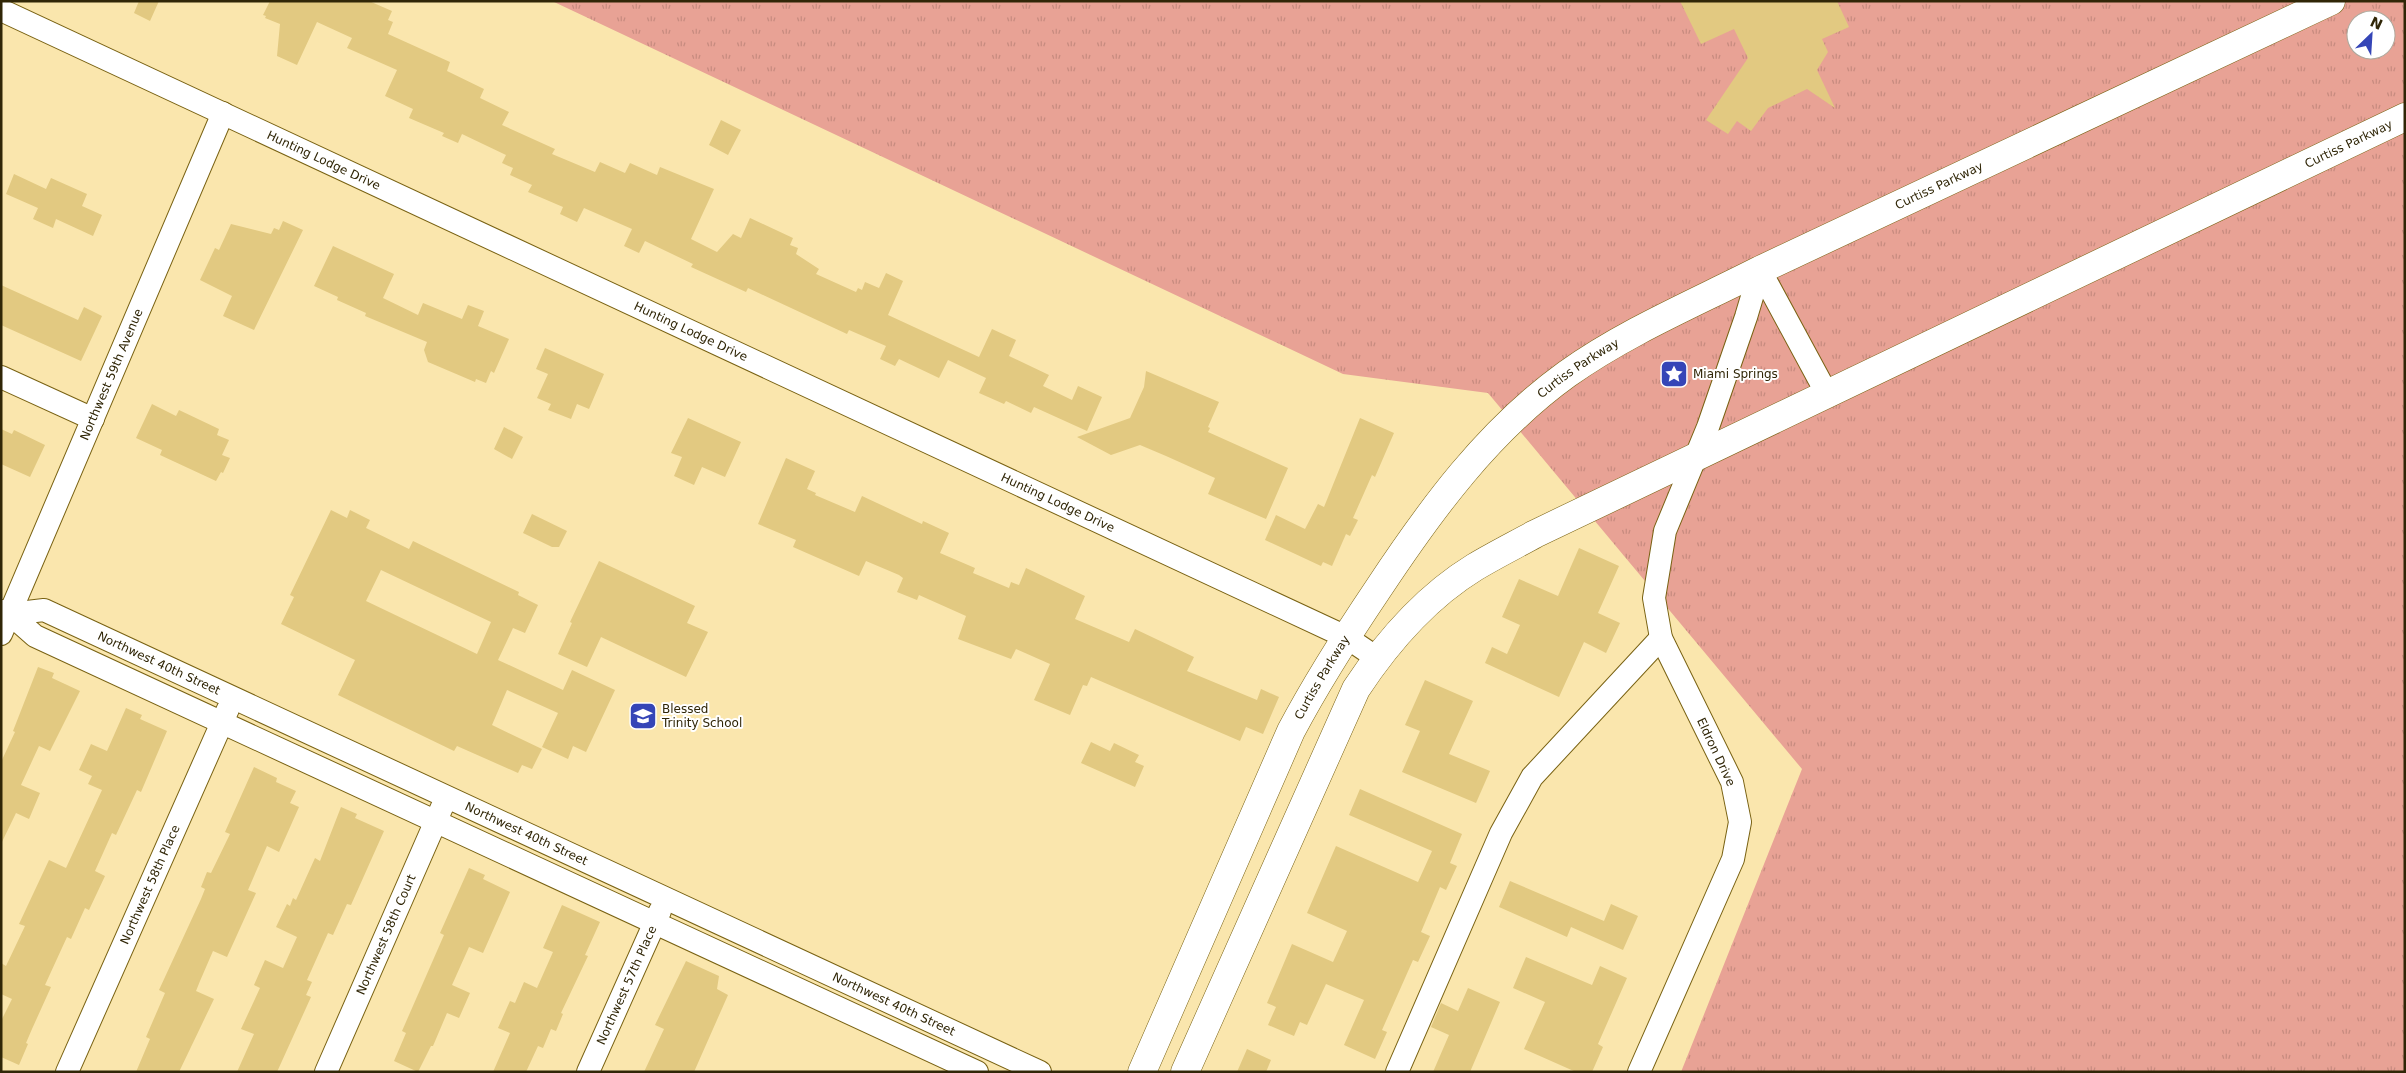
<svg xmlns="http://www.w3.org/2000/svg" width="2406" height="1073" font-family="'DejaVu Sans',sans-serif">
<style>
.grass{fill:url(#grass-tufts);fill-rule:evenodd}
.building{fill:#e2c981;fill-rule:evenodd}
.lines{fill:none;stroke-linecap:round;stroke-linejoin:round}
.minor-casing{stroke:#796213;stroke-width:24}
.secondary-casing{stroke:#796213;stroke-width:29}
.minor{stroke:#fff;stroke-width:22}
.secondary{stroke:#fff;stroke-width:28}
.labels{text-anchor:middle;stroke-width:4;stroke-linejoin:round;paint-order:stroke}
.street-label{font-size:12px;fill:#302607;stroke:#fff}
.poi-label{font-size:12px;fill:#302607;stroke:#fff;text-anchor:start}
</style>
<defs>
<pattern id="grass-tufts" width="24" height="20" patternUnits="userSpaceOnUse" patternTransform="scale(1.25)"><rect width="24" height="20" fill="#e8a295"/><path d="M3 7l-1-3M5 7V3M7 7l1-3M15 17l-1-3M17 17v-4M19 17l1-3" fill="none" stroke="#c78b7f"/></pattern>
</defs>
<rect width="100%" height="100%" fill="#fae6ad"/>
<path class="grass" d="M552,1h1853v1071h-724l121,-303 -314,-376 -145,-19zM2356,20h30v30h-30z"/>
<path class="building" d="M139,1h20l-9,20 -16,-8z
M270,1h99l23,10 -4,9 5,2 -5,12 62,28 -3,9 37,18 -4,9 29,14 -7,13 53,24 -3,5 43,18 5,-10 25,11 5,-10 27,12 3,-8 54,22 -23,50 26,13 16,-18 8,4 9,-20 43,20 -3,7 8,3 -2,6 23,15 -3,5 40,18 2,-4 4,2 3,-8 14,6 7,-15 17,8 -15,34 91,42 13,-28 24,11 -7,16 40,19 -6,11 29,14 6,-14 24,11 -15,34 -53,-24 -3,6 -25,-12 -2,3 -25,-11 7,-15 -38,-18 -9,18 -40,-19 -4,7 -15,-7 6,-13 -37,-16 -2,4 -99,-46 -2,4 -55,-25 2,-3 -48,-23 -6,12 -15,-7 8,-17 -48,-21 -7,14 -17,-8 3,-7 -35,-15 4,-7 -22,-10 3,-7 -11,-5 4,-8 -44,-21 -4,9 -16,-7 2,-3 -35,-15 4,-9 -28,-13 12,-26 -50,-22 5,-10 -35,-16 -20,43 -20,-9 3,-32 -15,-6 1,-2 -3,-1z
M1680,1h157l12,26 -27,12 6,13 -11,18 18,38 -28,-19 -39,19 -17,23 -14,-10 -9,13 -22,-14 42,-62 -14,-29 -33,15z
M721,120l20,10 -13,25 -19,-10z
M14,174l32,15 5,-11 36,16 -5,12 20,9 -9,21 -37,-17 -3,9 -20,-9 5,-11 -32,-14z
M283,221l20,9 -49,100 -31,-14 9,-20 -32,-16 15,-32 4,2 12,-26 40,10 3,-6 5,2z
M333,246l61,28 -11,24 35,17 5,-12 39,16 6,-14 16,6 -6,15 31,13 -15,34 -3,-2 -5,12 -10,-4 -1,3 -47,-20 -4,-12 3,-8 -62,-26 1,-3 -29,-13 1,-3 -24,-11z
M1,285l77,35 6,-13 18,9 -21,45 -80,-36z
M545,348l59,26 -15,35 -12,-5 -6,15 -23,-9 3,-6 -14,-6 11,-24 -12,-5z
M1146,371l73,31 -11,25 2,1 -2,4 80,36 -22,51 -58,-25 7,-16 -49,-22 -26,-11 -29,10 -34,-18 53,-19 14,-31z
M152,404l24,12 3,-6 40,19 -2,6 12,5 -7,15 8,3 -7,15 -2,-1 -5,9 -56,-26 2,-5 -26,-12z
M688,418l53,24 -16,35 -23,-10 -8,18 -20,-9 8,-19 -11,-4z
M1360,418l34,15 -19,44 -3,-2 -19,43 5,2 -8,16 -4,-2 -14,32 -9,-4 -2,4 -56,-26 11,-25 29,14 13,-25 6,3z
M504,427l19,10 -11,22 -18,-10z
M1,429l11,5 2,-4 31,15 -15,32 -29,-13z
M786,458l29,13 -8,18 9,4 -1,2 40,17 7,-16 60,28 1,-3 26,12 -9,20 35,15 -2,5 36,15 2,-6 8,3 7,-17 59,28 -10,23 54,23 6,-13 59,28 -7,14 70,29 4,-11 18,8 -16,37 -17,-7 -6,14 -149,-64 -4,9 -4,-1 -13,30 -36,-15 16,-36 -34,-15 -5,10 -53,-20 8,-23 -47,-21 -2,5 -20,-8 6,-14 -4,-3 -33,-14 -7,15 -66,-29 3,-7 -38,-16z
M331,510l16,8 3,-8 20,10 -4,8 43,21 4,-8 106,51 -1,3 20,10 -13,28 -12,-5 -15,32 65,30 9,-20 43,20 -29,62 -13,-6 -5,13 -26,-12 16,-34 -51,-23 -15,35 50,24 -10,20 -10,-4 -4,8 -61,-27 -3,5 -116,-56 17,-35 -74,-36 13,-27 -4,-2zM381,570l110,52 -14,32 -111,-53z
M532,514l35,17 -8,16h-7l-29,-14z
M1579,548l40,18 -21,47 22,10 -14,30 -22,-11 -25,55 -74,-34 7,-16 15,7 13,-29 -18,-8 17,-38 39,17z
M599,561l96,45 -8,17 21,9 -22,45 -85,-40 -14,30 -29,-13 14,-31 -2,-1z
M38,667l16,6 -2,5 28,13 -30,60 -11,-5 -18,39 19,8 -11,26 -13,-6 -15,31v-82l14,-30 -2,-1z
M1425,680l48,21 -24,53 41,17 -14,32 -74,-31 18,-41 -15,-6z
M126,708l16,7 -2,4 27,12 -26,61 -4,-2 -21,45 -4,-2 -17,38 10,5 -16,34 -4,-2 -14,31 -4,-2 -22,48 6,2 -19,42 -6,14 2,1 -9,21 -18,-8v-36l11,-22 -11,-5v-31l5,3 19,-40 -6,-2 30,-64 17,8 36,-78 -14,-6 4,-8 -13,-6 12,-26 16,7z
M1091,742l19,9 4,-8 25,12 -4,7 9,4 -9,21 -54,-24z
M254,767l23,11 -1,4 20,9 -6,12 9,4 -20,45 -12,-6 -19,44 8,3 -29,64 -14,-6 -13,30 -4,10 18,8 -35,73h-43l14,-33 -4,-2 19,-44 -6,-3 42,-91 4,-10 -4,-2 6,-15 4,1 19,-39 -5,-2z
M1360,789l102,45 -12,29 7,3 -11,24 -6,-3 -19,45 9,4 -12,26 -5,-2 -31,70 5,2 -12,27 -31,-14 20,-45 -38,-16 -19,41 -7,-3 -6,14 -26,-11 8,-18 -9,-4 25,-59 41,18 14,-31 -40,-18 29,-67 82,36 14,-31 -83,-36z
M341,807l16,7 -2,4 29,13 -33,74 -4,-1 -14,31 -5,-2 -21,47 5,2 -6,13 5,2 -34,75h-40l17,-38 -13,-5 19,-41 -6,-3 11,-25 18,8 14,-31 -21,-10 11,-23 3,2 3,-8 3,2 19,-42 5,3z
M469,868l16,7 -2,4 27,13 -27,61 -14,-6 -17,38 18,8 -11,25 -12,-5 -14,33h-2l-13,26 -24,-11 12,-28 -4,-2 42,-96 -4,-2z
M1510,881l94,40 7,-17 27,12 -15,34 -52,-23 -4,10 -68,-30z
M562,905l38,17 -15,33 3,1 -27,57 2,1 -7,17 -5,-2 -8,19 -5,-2 -12,26h-33l17,-39 -12,-5 12,-27 5,2 9,-21 13,6 16,-36 -10,-4z
M1526,957l66,28 8,-19 27,12 -29,66 5,3 -11,25h-16l-52,-23 21,-47 -32,-14z
M686,961l33,15 -2,13 11,6 -34,77h-50l20,-43 -9,-4z
M1468,988l32,14 -30,70h-37l16,-37 -18,-8 10,-24 17,8z
M1247,1049l24,11 -5,12h-29z"/>
<g class="lines">
<g class="minor-casing">
<g id="minor">
<path id="s1" d="M1,10l1345,627 31,21"/>
<path d="M1760,270l67,124"/>
<path d="M1,377l92,42"/>
<path d="M3,611l7,3 25,22 942,436"/>
<path id="s2" d="M10,614l34,-4 996,462"/>
<path id="s3" d="M1,634l222,-521"/>
<path id="s4" d="M67,1072l161,-363"/>
<path id="s5" d="M326,1072l116,-265"/>
<path id="s6" d="M588,1072l72,-161"/>
<path d="M1397,1072l104,-239 31,-56 129,-139"/>
<path d="M1639,1072l94,-213 7,-37 -8,-40 -71,-144 -7,-40 11,-67 43,-104 38,-110 14,-47"/>
</g>
</g>
<g class="secondary-casing">
<g id="secondary">
<path id="s7" d="M1142,1072l149,-341c26,-49 56,-96 87,-142 53,-80 110,-158 189,-215 59,-42 128,-71 193,-104l571,-269"/>
<path id="s8" d="M1185,1072l171,-383c31,-47 70,-92 119,-122 20,-12 40,-22 60,-33l870,-417"/>
</g>
</g>
<use href="#minor" class="minor"/>
<use href="#secondary" class="secondary"/>
</g>
<defs>
<g id="sight-square" transform="scale(1.4375)"><rect x="-9" y="-9" width="18" height="18" rx="4" fill="#3545b7" stroke="#fff"/><path d="M0-6L1.8-2.2L6-1.7L2.9 1.2L3.7 5.4L0 3.3L-3.7 5.4L-2.9 1.2L-6-1.7L-1.8-2.2Z" fill="#fff"/></g>
<g id="school-square" transform="scale(1.4375)"><rect x="-9" y="-9" width="18" height="18" rx="4" fill="#3545b7" stroke="#fff"/><path d="M0-5L7-2L0 1L-7-2ZM-4 1L0 2.5L4 1V4Q0 6-4 4Z" fill="#fff"/></g>
</defs>
<g fill-rule="evenodd">
<use href="#sight-square" x="1674" y="374"/>
<use href="#school-square" x="643" y="716"/>
</g>
<g class="labels">
<g class="street-label">
<text dy="4" stroke="none"><textPath href="#s8" startOffset="1562">Curtiss Parkway</textPath></text>
<text dy="4" stroke="none"><textPath href="#s1" startOffset="356">Hunting Lodge Drive</textPath></text>
<text dy="4" stroke="none"><textPath href="#s7" startOffset="1244">Curtiss Parkway</textPath></text>
<text dy="4" stroke="none"><textPath href="#s1" startOffset="761">Hunting Lodge Drive</textPath></text>
<text dy="4" stroke="none"><textPath href="#s7" startOffset="839">Curtiss Parkway</textPath></text>
<text dy="4" stroke="none"><textPath href="#s3" startOffset="282">Northwest 59th Avenue</textPath></text>
<text dy="4" stroke="none"><textPath href="#s1" startOffset="1166">Hunting Lodge Drive</textPath></text>
<text dy="4" stroke="none"><textPath href="#s2" startOffset="161">Northwest 40th Street</textPath></text>
<text dy="4" stroke="none"><textPath href="#s7" startOffset="434">Curtiss Parkway</textPath></text>
<text transform="translate(1716 752) rotate(65)" y="4">Eldron Drive</text>
<text dy="4" stroke="none"><textPath href="#s2" startOffset="566">Northwest 40th Street</textPath></text>
<text dy="4" stroke="none"><textPath href="#s4" startOffset="205">Northwest 58th Place</textPath></text>
<text dy="4" stroke="none"><textPath href="#s5" startOffset="150">Northwest 58th Court</textPath></text>
<text dy="4" stroke="none"><textPath href="#s6" startOffset="95">Northwest 57th Place</textPath></text>
<text dy="4" stroke="none"><textPath href="#s2" startOffset="971">Northwest 40th Street</textPath></text>
</g>
<g class="poi-label">
<text x="1693" y="378">Miami Springs</text>
<text x="662" y="713">Blessed<tspan x="662" dy="14">Trinity School</tspan></text>
</g>
</g>
<rect width="2406" height="1073" fill="none" stroke="#302607" stroke-width="5"/>
<g transform="translate(2371 35) rotate(25)"><circle r="24" fill="#ffffff" stroke="#aca89c"/>
<path d="M0-4L9 19L0 12L-9 19Z" fill="#3545b7"/>
<text y="-8" font-size="14" font-weight="bold" text-anchor="middle" fill="#302607">N</text>
</g>
</svg>
